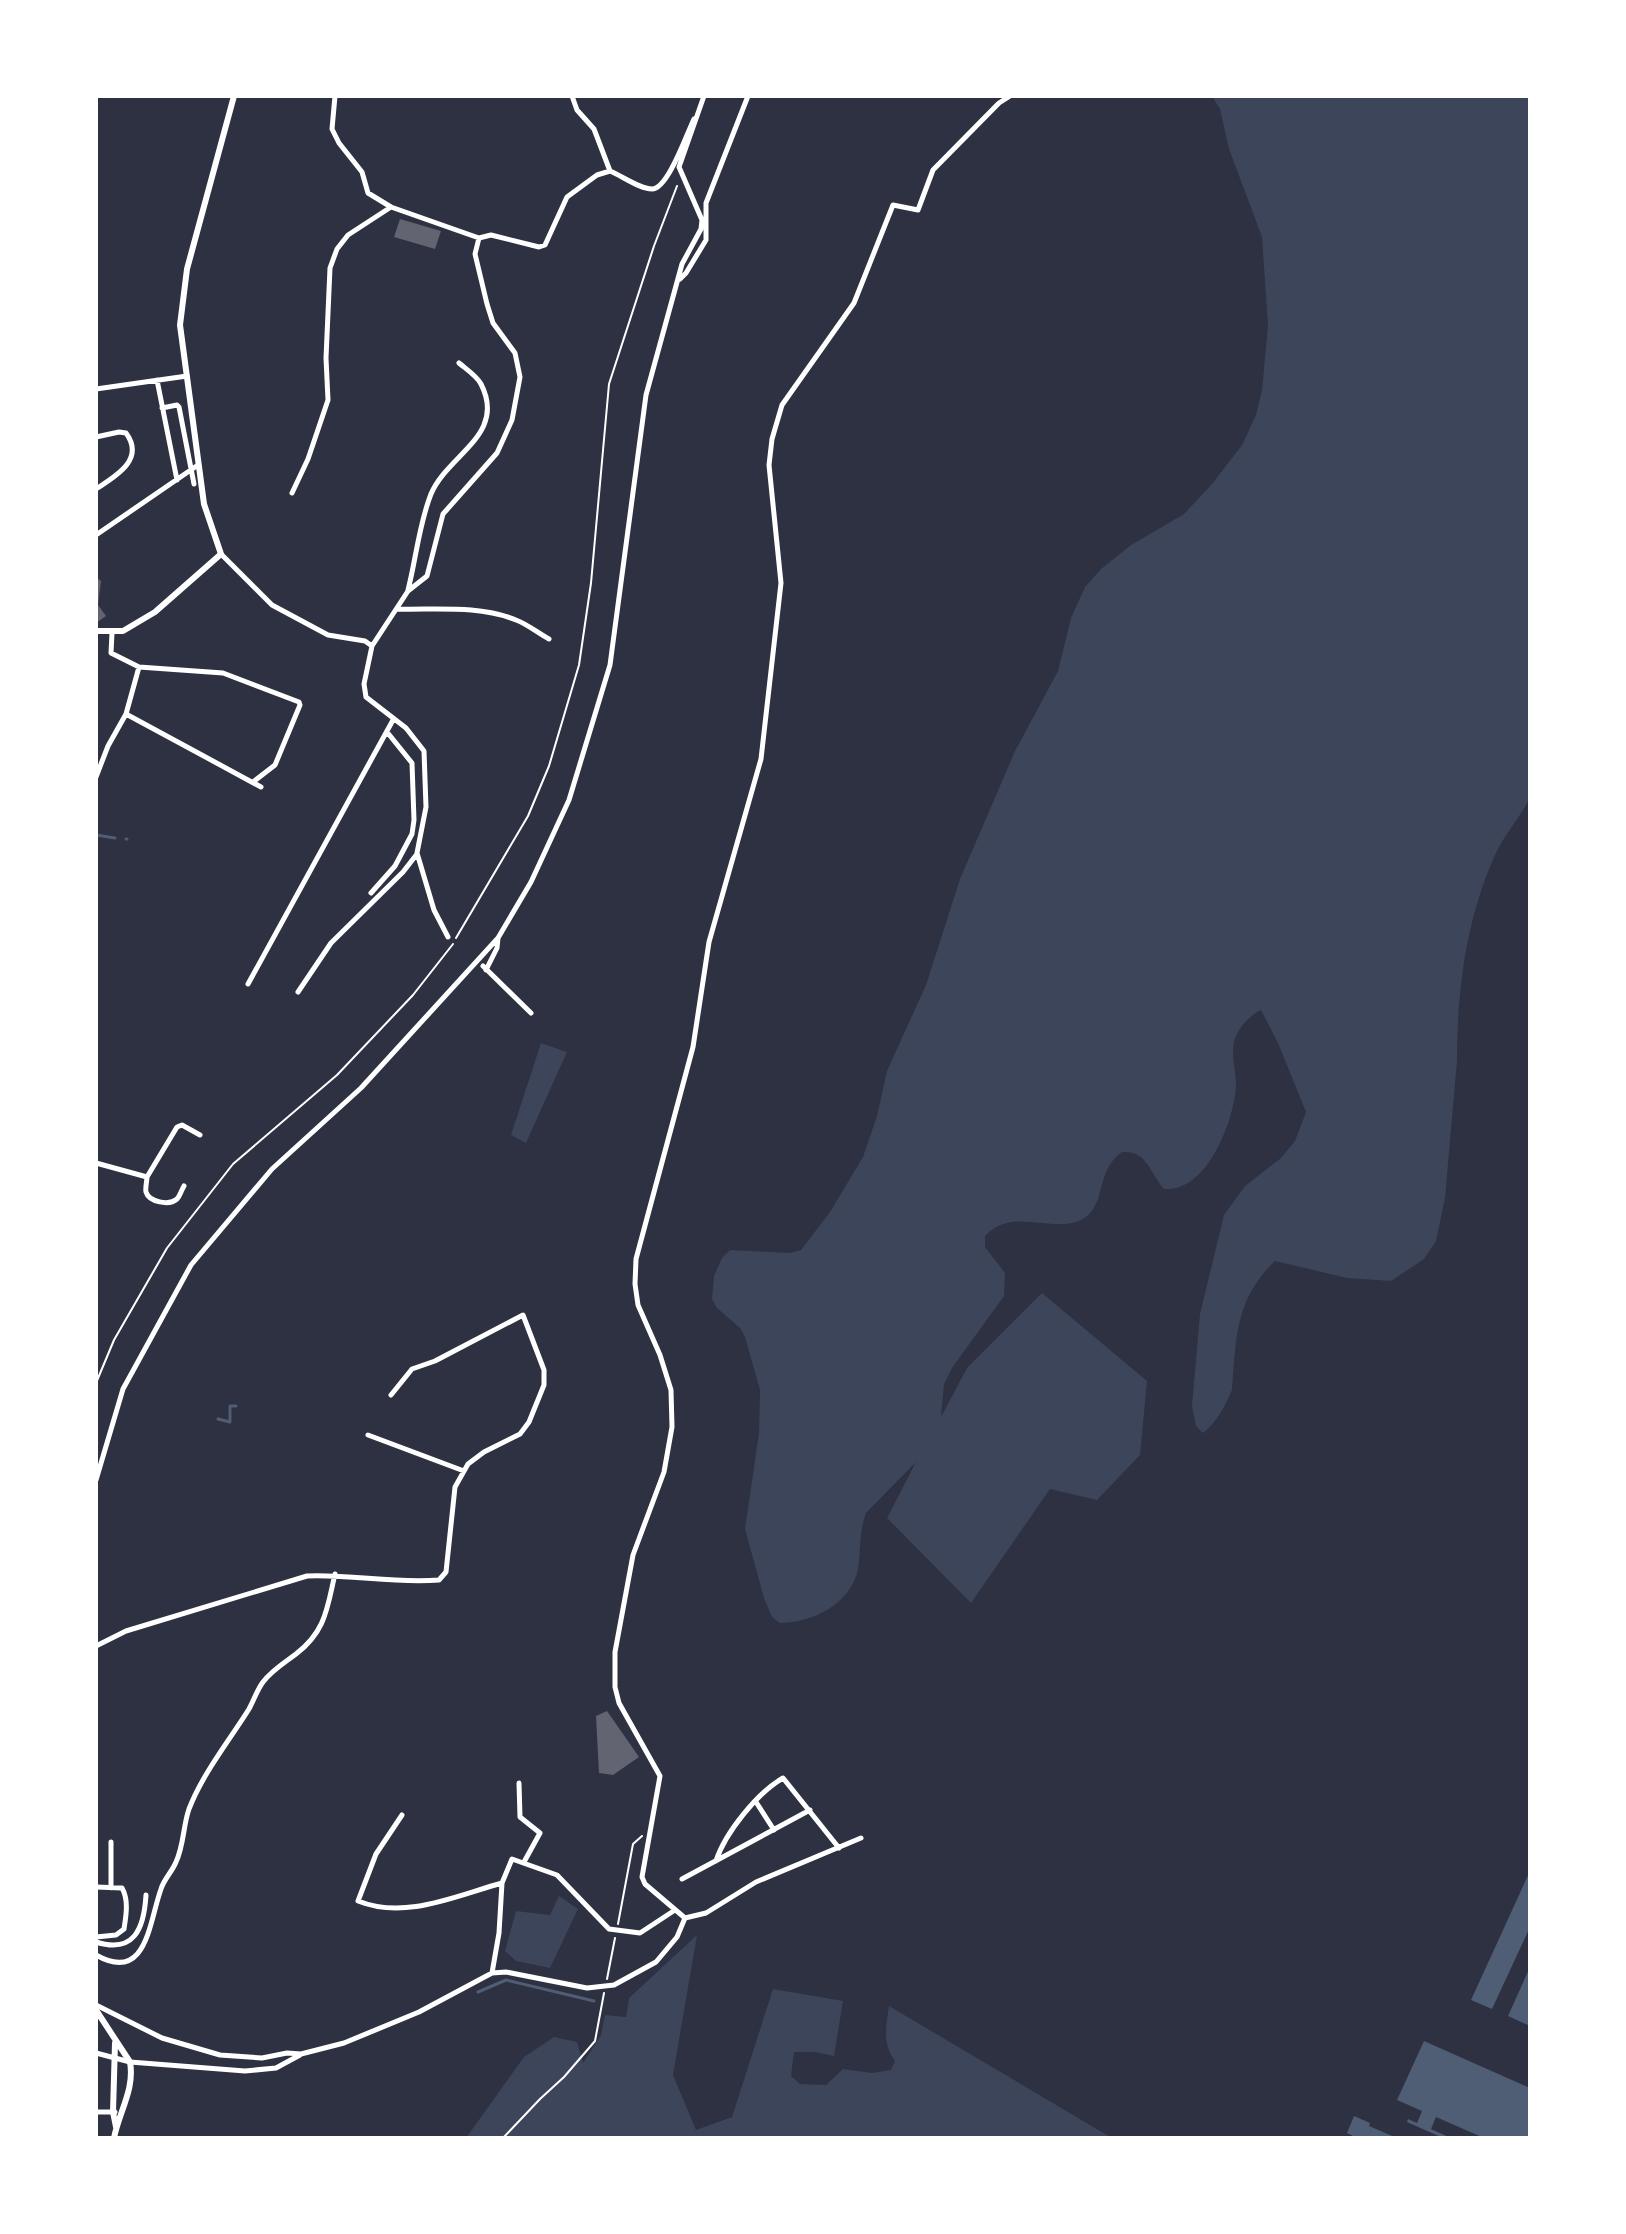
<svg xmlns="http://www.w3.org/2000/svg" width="1626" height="2234" font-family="Barlow,sans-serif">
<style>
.green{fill:#3c4559}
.water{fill:#4f5d75}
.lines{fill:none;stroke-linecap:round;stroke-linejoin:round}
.stream{stroke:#4f5d75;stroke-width:3}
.building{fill:#626471}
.path{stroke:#fff;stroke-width:2}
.minor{stroke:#fff;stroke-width:5}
.tertiary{stroke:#fff;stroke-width:6}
</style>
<rect width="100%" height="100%" fill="#2d3142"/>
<path class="green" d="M1212,96h318v701c-10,21 -26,38 -35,58 -29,65 -38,136 -38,206l-12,137 -9,43 -12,18 -33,22 -44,-3 -72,-17c-40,38 -39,78 -43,129 -7,16 -15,32 -29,43l-7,-7 -4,-20 8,-92 24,-99 21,-29 36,-28 14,-17 11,-29 -28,-69 -17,-33c-11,5 -24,19 -27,32 -3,14 2,29 2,44 -2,35 -29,107 -72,103 -14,-16 -17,-39 -42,-37 -28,20 -14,54 -41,68 -29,14 -68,-14 -96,16v11l20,26 -1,23 -52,72 -8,16 -3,33 26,-49 75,-75 105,88 -7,74 -43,45 -47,-11 -79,114 -84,-85 29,-56 -50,51c-7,18 -5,37 -8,56 -7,35 -46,54 -78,54l-8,-6 -8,-19 -19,-69 14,-96 1,-43 -15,-53 -5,-9 -23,-20 -5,-9 2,-23 8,-18 8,-8 60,3 11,-3 29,-38 33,-55 14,-41 10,-45 39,-86 34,-106 55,-128 43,-80 13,-53 14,-31 16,-18 30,-24 53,-31 28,-30 30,-39 14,-30 6,-25 6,-64 -6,-89 -33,-88 -9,-40z
M541,1043l26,9 -41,91 -15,-8z
M559,1896l19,13 -28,59 -34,-7 -11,-10 11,-40 34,4z
M697,1935l-24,140 23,55 36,-13 41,-128 70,12 -9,55 -19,-4h-21l-3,24 9,8 26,1 17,-16 29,4 19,-3 4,-9c-13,-17 -9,-35 -6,-55l223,132h-646l58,-81 30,-20 23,5 6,21 18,-28 4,-20 21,2 3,-19z"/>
<path class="water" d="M1530,1871v56l-38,82 -21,-9z
M1530,1967v59l-22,-10z
M1424,2041l106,47v50h-46l-48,-21 -5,12 20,9h-8l-36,-16 1,-3 9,4 5,-12 -25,-11z
M1354,2116l16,7 -1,3 28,12h-40l-10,-5z"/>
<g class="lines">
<path class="stream" d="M96,835l19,3
M126,839h1
M218,1419l12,3v-16h6
M478,1992l28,-12 88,21"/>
</g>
<path class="building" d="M400,219l41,12 -6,18 -41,-12z
M96,577l5,4 -3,24 8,11 -10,7z
M607,1711l32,46 -26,18 -14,-2 -3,-57z"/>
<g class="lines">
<path class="path" d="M456,938l72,-122 21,-50 30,-101 12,-82 18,-199 45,-138 23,-60
M96,1383l18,-43 53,-92 66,-84 104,-89 76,-80 40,-51
M618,1924l15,-80 9,-8
M607,1979l8,-41
M503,2138l37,-39 24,-22 31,-36 9,-48"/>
<path class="minor" d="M335,96l-3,33 7,14 23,29 6,21 23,14
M572,96l5,14 17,19 16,42c12,5 30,18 42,18 16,0 35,-56 42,-70
M479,238l12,-3 48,12 6,-2 22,-48 30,-22 13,-4
M680,279l6,-6 20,-33v-37l42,-107
M157,380l20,100
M96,389l91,-13
M162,408l15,-3 2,2 15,77
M96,437l23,-5 7,1c20,27 -12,44 -30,56
M292,493l16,-34 20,-59 -2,-42 4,-90 7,-19 11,-14 43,-28 88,31
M96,535l102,-70
M221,554l51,51 56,30 37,6 7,5
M408,590c8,-31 11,-66 23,-96 17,-40 76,-59 50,-110 -4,-8 -15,-15 -22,-21
M397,609c39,1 82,-4 119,11 11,4 22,13 33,19
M139,667l84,6 76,29 1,3 -25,60 -22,17
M126,714l135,73
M96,777l12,-31 18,-32 13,-47 -28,-14 1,-20
M371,893l24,-27 17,-32 2,-14 -2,-57 -25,-31
M448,937l-14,-27 -17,-57 9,-46 -2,-56 -18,-23 -40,-31 -2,-13 8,-38 36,-55 19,-15 16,-62 54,-61 15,-33 8,-43 -5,-24 -22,-30 -6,-19 -12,-50 4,-16
M483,966l48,47
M486,970l11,-22 1,-10
M248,984l145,-264
M298,992l33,-49 72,-71 14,-18
M96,1163l51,14 30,-50 5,-2 18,10
M147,1177c0,3 -2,12 -1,15 3,10 23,14 31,7 3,-3 4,-8 7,-13
M368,1435l96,36
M96,1480l27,-91 68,-124 81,-96 89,-81 137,-150 33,-56 38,-82 41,-135 36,-270 36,-131 19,-35 1,-9 -23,-53 25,-71
M96,1646l30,-15 181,-55c44,-2 88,8 132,4l7,-8 9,-85 13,-23 16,-12 36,-18 9,-12 15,-37v-15l-21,-55 -88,46 -23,8 -21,26
M519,1783l1,34 20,16 -16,29
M756,1802l18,28
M402,1815l-26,39 -18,47c47,19 97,-5 144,-18
M716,1861c9,-28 41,-68 67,-83l56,70
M682,1879l128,-69
M96,1887l26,1c7,12 4,28 2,41l-8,6 -20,2
M111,1888v-46
M685,1918l-40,-34 -3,-7 18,-101 -41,-73 -4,-16v-35l18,-97 31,-83 8,-45 -1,-37 -11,-35 -22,-50 -3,-21 1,-25 57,-212 16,-105 52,-183 20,-176 -12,-118 3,-26 10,-34 72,-102 39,-98 25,5 15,-40 66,-67 11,-7
M685,1918l21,-5 50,-31 105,-44
M96,1942c38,12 48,-13 50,-47
M96,1955c51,29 53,-33 65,-66 3,-10 11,-17 15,-27 8,-17 7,-36 13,-53 14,-36 40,-68 60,-100 5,-9 8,-19 14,-27 9,-12 21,-19 33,-28 30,-23 31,-46 39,-80
M492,1973l7,-40 3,-50 10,-24 45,16 52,54 31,4 35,-23
M96,2005l66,33 58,17 42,3 25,-5 14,1 43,-11 75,-31 73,-39 14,-1 81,16 27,-3 42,-23 21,-25 8,-19
M96,2053l34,9 115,9 31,-3 24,-13
M96,2112h19"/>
<path class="tertiary" d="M96,631h27l32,-19 66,-58 -17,-50 -24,-179 7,-56 47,-173
M96,2010l34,52c5,27 -11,50 -16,76
M115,2043l-2,69 3,15"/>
</g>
<rect width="1626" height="2234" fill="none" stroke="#ffffff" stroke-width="196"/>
</svg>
